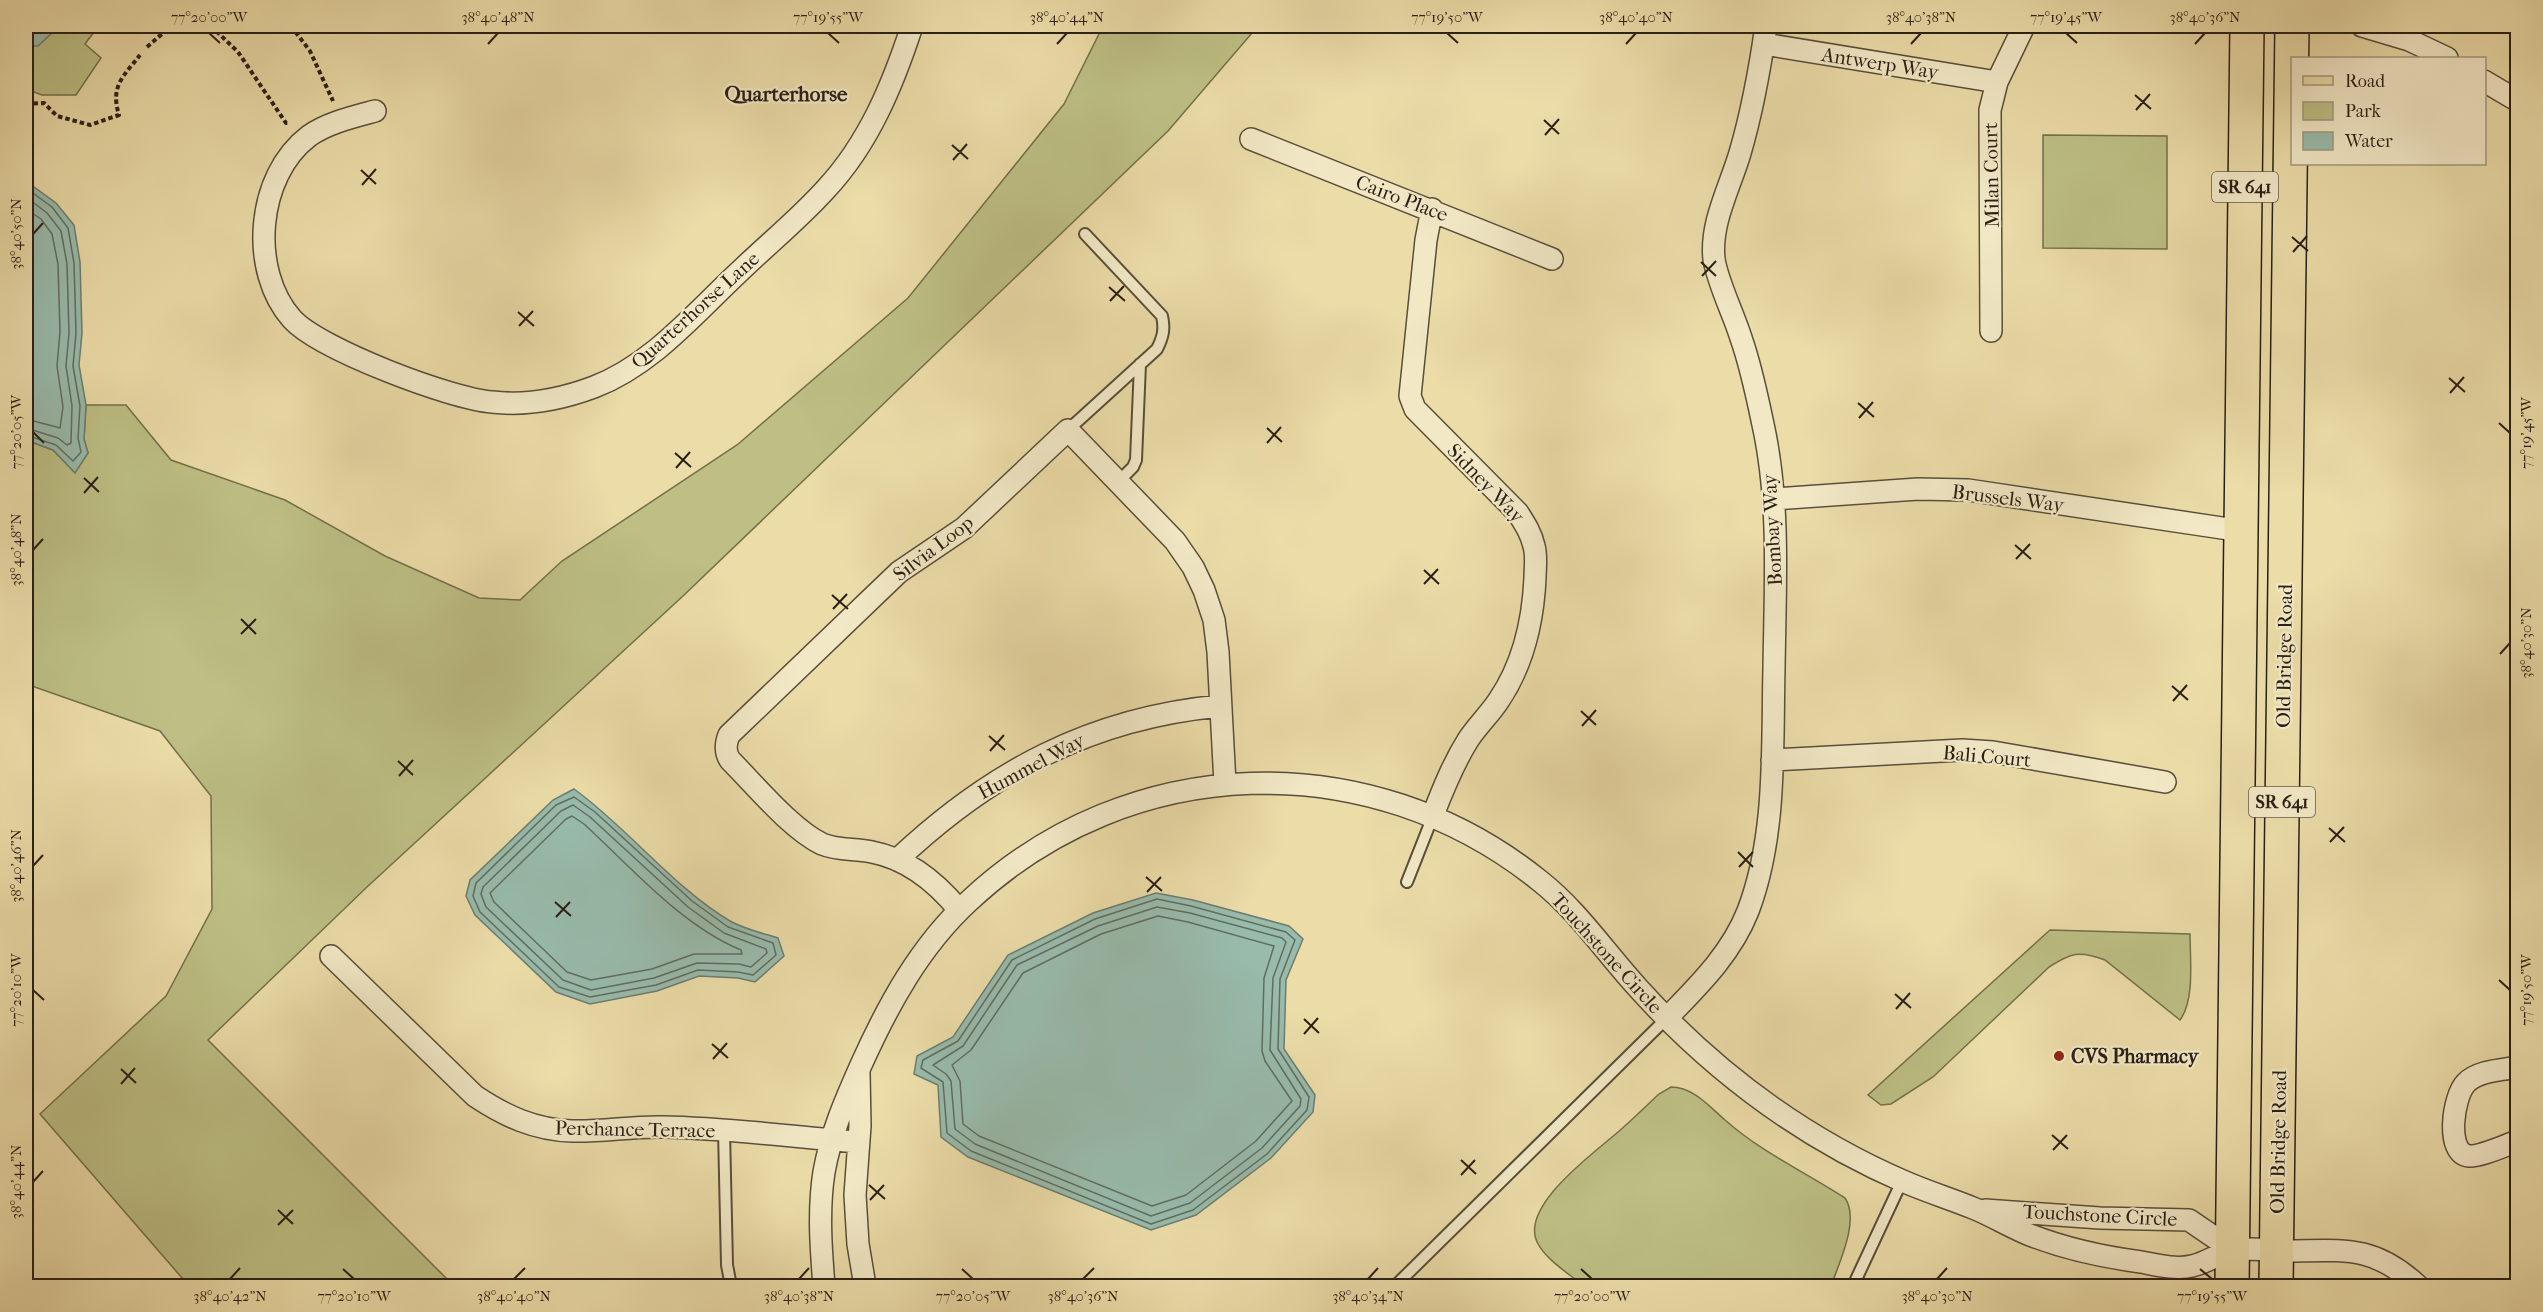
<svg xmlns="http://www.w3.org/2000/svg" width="2543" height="1312" font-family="'IM FELL French Canon',serif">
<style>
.green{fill:#bdbf84;stroke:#746f4c;stroke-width:1.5}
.water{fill:#98bbac;stroke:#6c7d70;stroke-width:1.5}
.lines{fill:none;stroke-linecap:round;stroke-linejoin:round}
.shore{stroke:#616d60;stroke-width:1.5}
.lane-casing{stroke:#5a4e3a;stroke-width:14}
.street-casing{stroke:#5a4e3a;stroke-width:24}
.primary-casing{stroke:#2a1f15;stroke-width:36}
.path{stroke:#2a1f15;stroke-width:4;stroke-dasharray:4.5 3;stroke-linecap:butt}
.lane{stroke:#f2e8c6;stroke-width:10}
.street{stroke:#f2e8c6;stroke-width:21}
.primary{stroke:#ebdca8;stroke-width:33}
.ticks{fill:none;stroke:#2a1f15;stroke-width:2}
.poi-dot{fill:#8f2418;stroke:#f2e8c6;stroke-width:2}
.labels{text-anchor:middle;stroke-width:4.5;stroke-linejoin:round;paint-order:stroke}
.shield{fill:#f2e8c6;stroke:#665b4a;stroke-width:1.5}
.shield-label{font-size:18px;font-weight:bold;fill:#2a1f15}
.street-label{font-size:20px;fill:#2a1f15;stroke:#f2e8c6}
.poi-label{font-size:20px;font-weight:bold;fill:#2a1f15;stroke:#f2e8c6;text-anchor:start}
.neighbourhood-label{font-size:21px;font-weight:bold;fill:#2a1f15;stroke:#f2e8c6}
.neatline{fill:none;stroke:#2a1f15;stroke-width:2}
.ticks-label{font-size:15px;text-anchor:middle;fill:#2a1f15}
</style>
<rect width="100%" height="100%" fill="#ebdca8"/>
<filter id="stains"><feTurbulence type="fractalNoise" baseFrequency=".00333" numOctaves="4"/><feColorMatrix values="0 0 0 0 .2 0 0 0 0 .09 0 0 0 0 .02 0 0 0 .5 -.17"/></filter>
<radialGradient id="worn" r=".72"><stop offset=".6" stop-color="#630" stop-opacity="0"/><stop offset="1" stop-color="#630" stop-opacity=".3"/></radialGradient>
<path class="green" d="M26,26h63l-1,1 6,5 -9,12 16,14 -25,37h-34l-16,-6z
M1103,26h155l-90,105 -485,465 -316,291 -159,153 246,246h-265l-149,-172 126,-118 46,-87 -1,-113 -51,-65 -134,-47v-244l27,10 22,22 13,-19 -4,-14 2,-34h40l45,55 114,40 100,56 94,42 41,2 42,-39 175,-116 171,-147 156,-194z
M2043,135l124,1v113l-124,-1z
M2050,930l140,4c0,25 5,66 -10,86l-75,-60c-26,-10 -34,-7 -56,7l-116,110 -42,27 -10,1 -13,-10z
M1671,1087c22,0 38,19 54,33 36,32 80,52 120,78 15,22 -6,65 -14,88h-247c-15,-12 -39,-27 -47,-44 -17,-36 57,-89 81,-110 14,-12 27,-25 41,-38z"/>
<path class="water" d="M26,26h27v6l-15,14h-12z
M26,176l4,8 26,19 18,22 6,37 2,71 -3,32 7,40 -2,34 4,14 -13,20 -22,-23 -27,-10z
M574,789c54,39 100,99 156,132 14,8 32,12 48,17l6,18 -29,26 -17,-4 -39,-2 -42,15 -67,13 -34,-12 -81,-77 -9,-19 4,-16 83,-80z
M1156,893l37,7 96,26 14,13 -17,41 -2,69 31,46 -2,17 -42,46 -75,57 -45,15 -183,-73 -27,-20 -3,-52 -24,-11 3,-18 36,-19 55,-82 85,-42z"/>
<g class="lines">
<path class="shore" d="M26,188l26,19 16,21 6,35 2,70 -3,33 7,40 -2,32 3,14 -8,9 -17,-16 -30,-10
M26,197l21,16 14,18 6,33 2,69 -3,33 6,40 -1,37 -4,2 -9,-7 -32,-10
M26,209l15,10 11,15 6,30 2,68 -3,34 6,41 -3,21 -34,-9
M574,797l21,15 97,89 36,26 45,16 3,12 -23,20 -15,-3 -40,-2 -42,15 -66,12 -31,-10 -79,-75 -7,-16 3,-13 80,-78z
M573,805l17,12 98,90 36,26 42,16 1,4 -16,14 -12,-3 -42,-1 -43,15 -63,12 -28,-10 -77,-73 -5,-13 2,-7 78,-76z
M572,816l12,8c48,44 97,101 157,126l1,4h-48l-42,15 -61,11 -24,-8 -73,-70 -4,-9 76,-74z
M1157,899l34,7 95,26 9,8 -15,39 -2,70 31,48 -2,13 -40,44 -74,56 -42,14 -180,-73 -24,-18 -4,-51 -22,-14 2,-8 35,-19 54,-81 83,-41z
M1157,907l33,6 92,25 4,4 -13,36 -3,72 31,49 -1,7 -38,42 -72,55 -39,13 -176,-72 -20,-15 -4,-48 -5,-7 -13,-9 30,-19 54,-81 81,-39z
M1158,916l30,6 86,24 -10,32 -2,73 3,10 27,40 -36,40 -70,54 -34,11 -173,-70 -16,-12 -3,-43 -8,-16 19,-15 52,-77 78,-39z"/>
<g class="lane-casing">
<path id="lane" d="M1068,430l89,-81c6,-12 8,-20 5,-33l-77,-82
M1118,482l15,-15 3,-7 4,-96
M1407,882l26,-66
M724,1131l3,134 4,21
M1395,1286l272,-268
M1853,1286l49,-105"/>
</g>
<g class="street-casing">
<path id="street" d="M2362,26l47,14 38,18
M1764,44l233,38
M2484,81l34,20
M375,111c-22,6 -48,12 -66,25 -53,40 -60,135 -17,183 27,30 159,80 200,83 35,4 70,-3 102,-15 58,-22 101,-74 145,-115 29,-28 60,-53 87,-83 43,-46 67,-105 86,-163
M1251,139l301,120
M1432,209l-6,31 -16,156 5,13 103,104c7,11 13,20 16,33 3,10 1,22 1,32 -2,44 -11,85 -36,122 -9,14 -22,26 -31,40 -15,24 -25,49 -35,75
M1991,331l-1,-221 7,-28 27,-56
M1773,499l145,-10 50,1 274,41
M1772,760l190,-10 31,2 172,30
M897,860c93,-88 194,-142 323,-154
M959,910c-22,-27 -51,-51 -87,-58 -17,-4 -33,-1 -50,-8 -31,-15 -67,-59 -92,-84 -5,-8 -5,-15 -1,-25l170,-163 65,-44 104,-98 107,111 18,26 11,23 10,30 4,32 7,132
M331,956l144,140c30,20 60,34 97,35 30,1 61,-5 91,-4 65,1 130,10 195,15
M1667,1018c32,-33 64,-64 81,-107 29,-76 24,-164 26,-243 1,-77 6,-158 -9,-234 -7,-33 -13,-65 -24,-96 -7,-23 -24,-57 -27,-79 -4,-36 16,-72 26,-106 12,-41 20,-85 26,-127
M2518,1067c-17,3 -41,4 -52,16 -13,13 -21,71 3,73 11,1 37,-11 49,-15
M859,1073l1,53 -5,69 3,49 7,42
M1985,1210l115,8 89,2 44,30
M824,1286c-3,-37 -6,-76 0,-114 7,-39 21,-71 37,-107 27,-60 59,-119 108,-164 160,-150 401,-157 571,-20 38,30 65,71 98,107 75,83 165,150 267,194 23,10 46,17 68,26 20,8 37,19 57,27 36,14 73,22 111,27 16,3 35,8 51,4 14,-3 25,-12 39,-15 16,-4 35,-1 52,0 58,0 89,-8 135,35"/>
</g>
<g class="primary-casing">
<path id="primary" d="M2232,1286l15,-1260
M2276,1286l16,-1260"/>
</g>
<path class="path" d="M211,26l27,26 48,71h4
M291,26l19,25 23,50
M147,47l24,-21
M26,104l18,-1 13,13 33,9 29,-10c-9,-29 4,-38 21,-60"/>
<use href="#lane" class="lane"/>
<use href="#street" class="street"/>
<use href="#primary" class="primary"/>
</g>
<path class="ticks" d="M209,33l11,10M828,33l11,10M1447,33l11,10M2066,33l11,10M488,44l10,-11M1057,44l10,-11M1626,44l10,-11M1911,44l10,-11M2195,44l10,-11M2135,95l16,14M2136,110l14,-16M1544,120l15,14M1545,135l14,-16M952,145l16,14M953,160l14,-16M361,170l15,14M362,185l14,-16M33,234l10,-11M2292,237l16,14M2293,252l14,-16M1701,262l15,14M1702,276l14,-15M1109,287l16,14M1110,301l14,-15M518,312l16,14M519,326l14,-15M2449,378l16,14M2450,393l14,-16M1858,403l16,14M1859,418l14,-16M2499,423l11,10M1267,428l15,14M33,432l11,11M1267,443l14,-16M675,453l16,14M676,468l14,-16M84,478l15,14M84,493l14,-16M2015,545l16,14M33,550l10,-11M2016,559l14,-15M1424,570l15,14M1424,584l14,-15M832,595l16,14M833,609l14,-15M241,619l15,15M241,634l15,-15M2500,654l10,-11M2172,686l16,14M2173,701l14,-16M1581,711l15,14M1582,726l14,-16M989,736l16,14M990,751l14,-16M398,761l15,14M399,776l14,-16M2329,828l16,14M2330,842l14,-15M1738,852l15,15M33,866l10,-11M1739,867l14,-15M1146,877l16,14M1147,892l14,-15M555,902l16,14M556,917l14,-15M2499,980l11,10M33,990l11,10M1895,994l16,14M1896,1009l14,-16M1304,1019l15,14M1304,1034l14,-16M712,1044l16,14M713,1059l14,-16M121,1069l15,14M121,1084l14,-16M2052,1135l16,14M2053,1150l14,-15M1461,1160l15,14M1461,1175l14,-15M33,1182l10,-11M869,1185l16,14M870,1200l14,-15M278,1210l15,14M278,1225l15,-15M343,1269l11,10M962,1269l11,10M1581,1269l11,10M2200,1269l12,10M230,1279l10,-11M514,1279l11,-11M799,1279l10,-11M1083,1279l11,-11M1368,1279l10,-11M1937,1279l10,-11"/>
<circle class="poi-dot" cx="2059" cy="1056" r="6"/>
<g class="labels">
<g class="shield">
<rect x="2212" y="172" width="66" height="30" rx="4.5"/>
<rect x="2249" y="787" width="66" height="30" rx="4.5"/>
</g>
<g class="shield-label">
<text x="2245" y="193">SR 641</text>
<text x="2282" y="808">SR 641</text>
</g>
<g class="street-label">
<text transform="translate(1880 63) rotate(9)" y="7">Antwerp Way</text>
<text transform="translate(1991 175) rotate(-91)" y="7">Milan Court</text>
<text transform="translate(1402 198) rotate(21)" y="7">Cairo Place</text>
<text transform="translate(695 310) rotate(-42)" y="7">Quarterhorse Lane</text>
<text transform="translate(1486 483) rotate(46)" y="7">Sidney Way</text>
<text transform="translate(2008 498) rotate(7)" y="7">Brussels Way</text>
<text transform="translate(1772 530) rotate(-93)" y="7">Bombay Way</text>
<text transform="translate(933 548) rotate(-37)" y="7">Silvia Loop</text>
<text transform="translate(2284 656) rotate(-89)" y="7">Old Bridge Road</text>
<text transform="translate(1987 756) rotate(5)" y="7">Bali Court</text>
<text transform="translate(1031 766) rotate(-28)" y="7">Hummel Way</text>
<text transform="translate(1607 953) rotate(48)" y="7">Touchstone Circle</text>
<text transform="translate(635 1129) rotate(1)" y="7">Perchance Terrace</text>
<text transform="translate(2278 1142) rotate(-89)" y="7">Old Bridge Road</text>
<text transform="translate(2100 1215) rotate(3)" y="7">Touchstone Circle</text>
</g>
<g class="poi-label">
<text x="2071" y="1063">CVS Pharmacy</text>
</g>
<g class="neighbourhood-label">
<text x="786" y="101">Quarterhorse</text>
</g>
</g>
<rect width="2543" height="1312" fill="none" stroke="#ebdca8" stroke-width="66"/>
<rect x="2291" y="57" width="195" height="108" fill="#f2e8c6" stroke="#a2987f" stroke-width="1.5"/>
<rect x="2303" y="76" width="30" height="9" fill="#ebdca8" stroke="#a2987f" stroke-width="1.5"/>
<text x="2345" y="87" font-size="18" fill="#2a1f15">Road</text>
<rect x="2303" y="102" width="30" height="18" fill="#bdbf84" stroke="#a2987f" stroke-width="1.5"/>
<text x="2345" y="117" font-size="18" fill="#2a1f15">Park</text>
<rect x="2303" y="132" width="30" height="18" fill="#98bbac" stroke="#a2987f" stroke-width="1.5"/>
<text x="2345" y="147" font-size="18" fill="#2a1f15">Water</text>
<rect x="33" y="33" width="2477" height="1246" class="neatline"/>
<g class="ticks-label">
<text x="209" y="22">77°20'00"W</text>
<text x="498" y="22">38°40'48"N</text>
<text x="828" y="22">77°19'55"W</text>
<text x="1067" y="22">38°40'44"N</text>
<text x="1447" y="22">77°19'50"W</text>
<text x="1636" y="22">38°40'40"N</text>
<text x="1921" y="22">38°40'38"N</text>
<text x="2066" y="22">77°19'45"W</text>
<text x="2205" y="22">38°40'36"N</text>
<text transform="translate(16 234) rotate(-90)" y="5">38°40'50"N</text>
<text transform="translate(16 432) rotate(-90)" y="5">77°20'05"W</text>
<text transform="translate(2526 433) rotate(-90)" y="5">77°19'45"W</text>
<text transform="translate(16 550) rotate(-90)" y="5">38°40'48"N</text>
<text transform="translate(2526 643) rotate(-90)" y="5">38°40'30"N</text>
<text transform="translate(16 866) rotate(-90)" y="5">38°40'46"N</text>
<text transform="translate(16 990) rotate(-90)" y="5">77°20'10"W</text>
<text transform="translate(2526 990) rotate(-90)" y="5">77°19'50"W</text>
<text transform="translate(16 1182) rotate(-90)" y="5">38°40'44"N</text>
<text x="230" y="1301">38°40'42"N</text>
<text x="354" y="1301">77°20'10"W</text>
<text x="514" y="1301">38°40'40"N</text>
<text x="799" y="1301">38°40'38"N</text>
<text x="973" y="1301">77°20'05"W</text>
<text x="1083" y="1301">38°40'36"N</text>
<text x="1368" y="1301">38°40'34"N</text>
<text x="1592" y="1301">77°20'00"W</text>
<text x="1937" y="1301">38°40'30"N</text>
<text x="2212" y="1301">77°19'55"W</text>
</g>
<rect width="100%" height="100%" filter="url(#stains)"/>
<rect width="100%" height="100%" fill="url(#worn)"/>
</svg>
